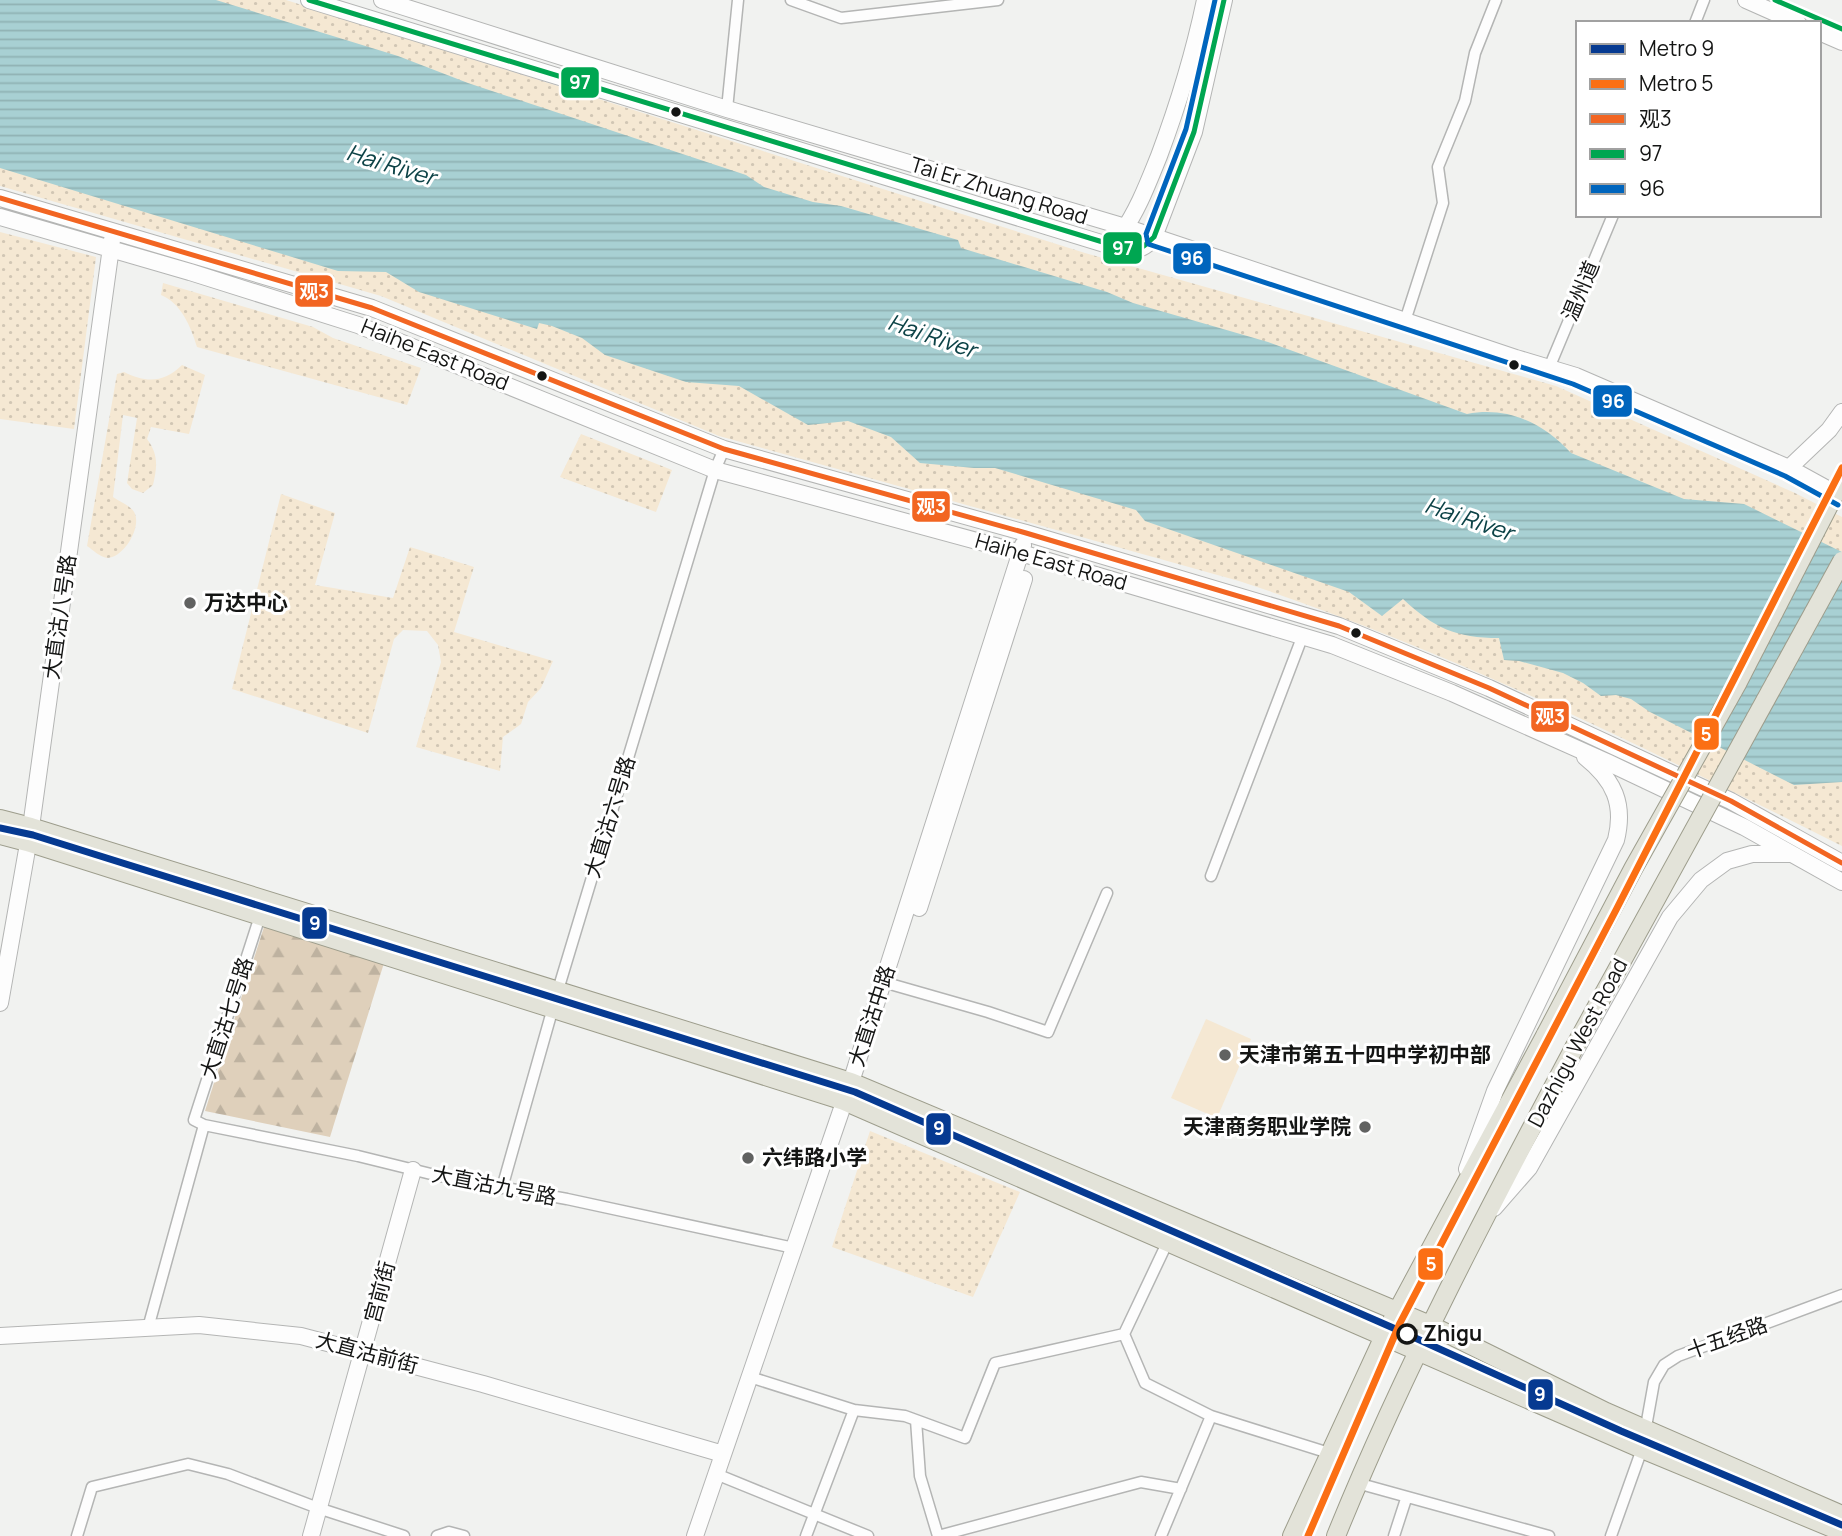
<svg xmlns="http://www.w3.org/2000/svg" width="1842" height="1536" font-family="Manrope,'Noto Sans SC',sans-serif">
<style>
.forest{fill:url(#forest-firs)}
.park{fill:url(#park-dots)}
.pitch{fill:#f5e8d3}
.water{fill:url(#water-rules)}
.lines{fill:none;stroke-linecap:round;stroke-linejoin:round}
.street-casing{stroke:#b4b5b4;stroke-width:13}
.secondary-casing{stroke:#b4b5b4;stroke-width:18}
.primary-casing{stroke:#9d9d8c;stroke-width:20}
.street{stroke:#fdfdfd;stroke-width:10}
.secondary{stroke:#fdfdfd;stroke-width:16}
.primary{stroke:#e3e3d9;stroke-width:18}
.primary-bridge-casing{stroke:#9d9d8c;stroke-width:20;stroke-linecap:butt}
.primary-bridge{stroke:#e3e3d9;stroke-width:18}
.bus-1-casing{stroke:#fff;stroke-width:10}
.bus-2-casing{stroke:#fff;stroke-width:10}
.bus-3-casing{stroke:#fff;stroke-width:10}
.bus-1{stroke:#f26522;stroke-width:5}
.bus-2{stroke:#00a651;stroke-width:5}
.bus-3{stroke:#0065bd;stroke-width:5}
.metro-1-casing{stroke:#fff;stroke-width:12}
.metro-2-casing{stroke:#fff;stroke-width:12}
.metro-1{stroke:#063a91;stroke-width:7}
.metro-2{stroke:#fb6f14;stroke-width:7}
.bus-dot{fill:#141514;stroke:#fff;stroke-width:2.5}
.poi-dot{fill:#616261;stroke:#fff;stroke-width:2.5}
.stop-dot{fill:#fff;stroke:#141514;stroke-width:3.5}
.labels{text-anchor:middle;stroke-width:6;stroke-linejoin:round;paint-order:stroke}
.street-label{font-size:21px;fill:#141514;stroke:#fff}
.poi-label{font-size:21px;font-weight:bold;fill:#141514;stroke:#fff;text-anchor:start}
.stop-label{font-size:21px;font-weight:bold;fill:#141514;stroke:#fff;text-anchor:start}
.water-label{font-size:23px;font-style:italic;fill:#0d4347;stroke:#fff}
.line-badge{stroke:#fff;stroke-width:2.5}
.badge-label{font-size:19px;text-anchor:middle;font-weight:bold;fill:#fff}
</style>
<defs>
<pattern id="forest-firs" width="22" height="20" patternUnits="userSpaceOnUse" patternTransform="scale(1.75)"><rect width="22" height="20" fill="#dfd0bb"/><path d="M5 1l3.5 6h-7zM16 11l3.5 6h-7z" fill="#beb2a0"/></pattern>
<pattern id="park-dots" width="8" height="8" patternUnits="userSpaceOnUse" patternTransform="scale(1.75)"><rect width="8" height="8" fill="#f5e8d3"/><path d="M2 2h.1M6 6h.1" fill="none" stroke="#d1c6b4" stroke-width="1.8" stroke-linecap="round"/></pattern>
<pattern id="water-rules" width="6" height="5" patternUnits="userSpaceOnUse" patternTransform="scale(1.75)"><rect width="6" height="5" fill="#a8d0d3"/><path d="M0 2.5h6" fill="none" stroke="#90b2b4"/></pattern>
</defs>
<rect width="100%" height="100%" fill="#f1f2f0"/>
<path class="forest" d="M264,927l120,36 -54,174 -125,-26z"/>
<path class="park" d="M0,0h286l799,253 471,133 239,107 47,24v329c-196,-98 -395,-197 -603,-265l-520,-145 -338,-140 -381,-110z
M0,232l96,25 -22,172 -74,-10z
M163,283l150,44 20,11 88,30 -14,37 -210,-58c-6,-20 -16,-44 -36,-52z
M182,365l23,10 -16,59 -38,-7 -4,12c12,16 10,28 6,46l-10,8 -11,-4 -5,-6 10,-65 -14,-3 -10,82c7,5 19,9 22,17 6,15 -12,44 -28,44 -7,-1 -14,-8 -20,-12l30,-172 7,-2c22,11 40,11 58,-7z
M581,434l91,36 -16,42 -96,-35z
M281,494l54,19 -20,72 78,13 17,-51 64,20 -20,65 99,29 -12,27 -13,14 -7,22 -18,13 -3,34 -84,-24 25,-85 -3,-17 -11,-14 -24,-1 -9,9 -26,94 -136,-44z
M870,1131l150,61 -47,105 -141,-50z"/>
<path class="pitch" d="M1206,1019l45,20 -34,79 -46,-20z"/>
<path class="water" d="M0,0h216l182,56 70,27 278,92 18,12 49,15 28,4 117,34 3,8 146,44 26,11 135,39 199,72c41,-8 76,9 104,39l113,46 60,5 98,48v230l-48,3 -144,-73 -19,-13 -15,-4 -15,1 -18,-13 -20,-10 -44,-12 -15,-1 -5,-22c-43,0 -65,-10 -96,-39l-21,17 -33,-24 -204,-71 -9,-11 -141,-42h-21l-54,-5 -29,-26 -43,-16 -40,4 -69,-39 -53,-4 -81,-27 -23,-17 -30,-12 -13,-3 -2,6 -118,-37 -33,-20 -48,-1 -338,-103z"/>
<g class="lines">
<g class="street-casing">
<path id="street" d="M791,0l50,18 157,-18
M1695,23l9,-23
M727,109l11,-109
M1405,321l38,-118 -5,-36 27,-66 10,-48 21,-53
M1549,368l64,-153
M1211,876l92,-241
M260,916l-66,204 10,5 154,31 77,19 132,24 227,49
M883,982l105,30 60,20 59,-139
M502,1188l56,-198 157,-520 9,-21
M148,1328l56,-203
M1124,1334l21,49 66,33 118,37
M750,1377l104,33 51,6 60,22 30,-75 129,-29 44,-93
M916,1420l4,56 18,60 203,-54 40,7
M716,1474l152,62
M1357,1483l192,53
M77,1536l15,-49 96,-23 40,10 90,34 86,28
M437,1536l12,-4 15,4
M806,1536l48,-126
M1161,1536l50,-120
M1394,1536l12,-37
M1611,1536l31,-87 12,-67 10,-17 14,-9 164,-61"/>
</g>
<g class="secondary-casing">
<path id="secondary" d="M309,0l815,250c13,1 22,-2 30,-13l40,-105 30,-132
M382,0l345,109 398,118 391,131 60,18 213,92 53,29
M1746,0l52,23
M1819,32l23,10
M0,198l372,110 352,141 302,84 313,93 150,62 242,113 111,62
M0,217l190,55 168,53 357,145 306,83 311,92 120,48 155,69 137,65 98,55
M1121,234c17,-24 27,-51 38,-78 19,-51 35,-103 46,-156
M1789,468l40,-38 13,-18
M919,908l105,-329
M0,1003l31,-176 81,-587
M1467,1169l28,-78 121,-251c9,-36 -2,-60 -31,-83
M1494,1208l35,-40 141,-251 31,-37 26,-19 25,-7h40
M0,1336l199,-11 102,11 182,48 240,70
M311,1536l102,-366
M695,1536l156,-454 172,-537"/>
</g>
<g class="primary-casing">
<path id="primary" d="M0,819l31,8 820,255 579,243 176,87 236,103
M0,835l27,7 817,259 798,348 200,83
M1292,1536l93,-202 161,-300
M1336,1536c68,-168 153,-328 238,-488"/>
</g>
<use href="#street" class="street"/>
<use href="#secondary" class="secondary"/>
<use href="#primary" class="primary"/>
<g class="primary-bridge-casing">
<path id="primary-bridge" d="M1546,1034l87,-165 105,-187 104,-202
M1574,1048l268,-487"/>
</g>
<use href="#primary-bridge" class="primary-bridge"/>
<g class="bus-1-casing">
<path id="bus-1" d="M0,198l372,110 352,141 302,84 313,93 150,62 242,113 111,62"/>
</g>
<g class="bus-2-casing">
<path id="bus-2" d="M309,0l820,250 15,-4 10,-9 40,-105 30,-132
M1775,0l67,29"/>
</g>
<g class="bus-3-casing">
<path id="bus-3" d="M1215,0l-29,129 -40,105 2,10 425,140 212,92 53,29"/>
</g>
<use href="#bus-1" class="bus-1"/>
<use href="#bus-2" class="bus-2"/>
<use href="#bus-3" class="bus-3"/>
<g class="metro-1-casing">
<path id="metro-1" d="M0,828l33,7 822,257 536,235 230,104 221,94"/>
</g>
<g class="metro-2-casing">
<path id="metro-2" d="M1308,1536l92,-213 216,-413 226,-442"/>
</g>
<use href="#metro-1" class="metro-1"/>
<use href="#metro-2" class="metro-2"/>
</g>
<g class="bus-dot">
<circle cx="676" cy="112" r="6"/>
<circle cx="1514" cy="365" r="6"/>
<circle cx="542" cy="376" r="6"/>
<circle cx="1356" cy="633" r="6"/>
</g>
<g class="poi-dot">
<circle cx="190" cy="603" r="7"/>
<circle cx="1225" cy="1055" r="7"/>
<circle cx="1365" cy="1127" r="7"/>
<circle cx="748" cy="1158" r="7"/>
</g>
<circle class="stop-dot" cx="1407" cy="1334" r="9"/>
<g class="labels">
<g class="street-label">
<text transform="translate(999 191) rotate(17)" y="7">Tai Er Zhuang Road</text>
<text transform="translate(1581 291) rotate(-67)" y="7">温州道</text>
<text transform="translate(435 355) rotate(22)" y="7">Haihe East Road</text>
<text transform="translate(1051 562) rotate(16)" y="7">Haihe East Road</text>
<text transform="translate(60 617) rotate(-82)" y="7">大直沽八号路</text>
<text transform="translate(610 817) rotate(-73)" y="7">大直沽六号路</text>
<text transform="translate(872 1016) rotate(-72)" y="7">大直沽中路</text>
<text transform="translate(227 1018) rotate(-72)" y="7">大直沽七号路</text>
<text transform="translate(1578 1043) rotate(-62)" y="7">Dazhigu West Road</text>
<text transform="translate(494 1186) rotate(11)" y="7">大直沽九号路</text>
<text transform="translate(380 1292) rotate(-75)" y="7">宫前街</text>
<text transform="translate(1727 1338) rotate(-20)" y="7">十五经路</text>
<text transform="translate(367 1353) rotate(15)" y="7">大直沽前街</text>
</g>
<g class="poi-label">
<text x="204" y="610">万达中心</text>
<text x="1239" y="1062">天津市第五十四中学初中部</text>
<text x="1351" y="1134" text-anchor="end">天津商务职业学院</text>
<text x="762" y="1165">六纬路小学</text>
</g>
<g class="stop-label">
<text x="1423" y="1341">Zhigu</text>
</g>
<g class="water-label">
<text transform="translate(391 165) rotate(17)" y="8">Hai River</text>
<text transform="translate(932 336) rotate(19)" y="8">Hai River</text>
<text transform="translate(1469 519) rotate(19)" y="8">Hai River</text>
</g>
</g>
<g class="line-badge">
<rect x="560" y="66" width="40" height="33" rx="7" fill="#00a651"/>
<rect x="1102" y="231" width="41" height="34" rx="7" fill="#00a651"/>
<rect x="1172" y="242" width="40" height="33" rx="7" fill="#0065bd"/>
<rect x="294" y="274" width="40" height="34" rx="7" fill="#f26522"/>
<rect x="1592" y="384" width="41" height="34" rx="7" fill="#0065bd"/>
<rect x="911" y="490" width="40" height="33" rx="7" fill="#f26522"/>
<rect x="1530" y="700" width="40" height="33" rx="7" fill="#f26522"/>
<rect x="1693" y="717" width="27" height="34" rx="7" fill="#fb6f14"/>
<rect x="301" y="906" width="27" height="34" rx="7" fill="#063a91"/>
<rect x="925" y="1112" width="27" height="34" rx="7" fill="#063a91"/>
<rect x="1417" y="1247" width="27" height="34" rx="7" fill="#fb6f14"/>
<rect x="1527" y="1378" width="27" height="33" rx="7" fill="#063a91"/>
</g>
<g class="badge-label">
<text x="580" y="89">97</text>
<text x="1123" y="255">97</text>
<text x="1192" y="265">96</text>
<text x="314" y="298">观3</text>
<text x="1613" y="408">96</text>
<text x="931" y="513">观3</text>
<text x="1550" y="723">观3</text>
<text x="1706" y="741">5</text>
<text x="315" y="930">9</text>
<text x="939" y="1135">9</text>
<text x="1431" y="1271">5</text>
<text x="1540" y="1401">9</text>
</g>
<rect x="1576" y="21" width="245" height="196" fill="#ffffff" stroke="#a1a1a1" stroke-width="2"/>
<rect x="1590" y="44" width="35" height="10" fill="#063a91" stroke="#a1a1a1" stroke-width="2"/>
<text x="1639" y="56" font-size="21" fill="#141514">Metro 9</text>
<rect x="1590" y="79" width="35" height="10" fill="#fb6f14" stroke="#a1a1a1" stroke-width="2"/>
<text x="1639" y="91" font-size="21" fill="#141514">Metro 5</text>
<rect x="1590" y="114" width="35" height="10" fill="#f26522" stroke="#a1a1a1" stroke-width="2"/>
<text x="1639" y="126" font-size="21" fill="#141514">观3</text>
<rect x="1590" y="149" width="35" height="10" fill="#00a651" stroke="#a1a1a1" stroke-width="2"/>
<text x="1639" y="161" font-size="21" fill="#141514">97</text>
<rect x="1590" y="184" width="35" height="10" fill="#0065bd" stroke="#a1a1a1" stroke-width="2"/>
<text x="1639" y="196" font-size="21" fill="#141514">96</text>
</svg>
